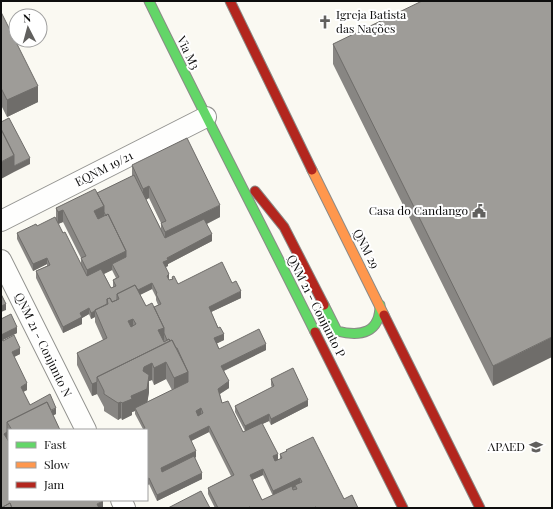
<svg xmlns="http://www.w3.org/2000/svg" width="553" height="509" font-family="'Playfair Display',serif">
<style>
.lines{fill:none;stroke-linecap:round;stroke-linejoin:round}
.street-casing{stroke:#949491;stroke-width:22}
.fast-casing{stroke:#8b8a87;stroke-width:11}
.slow-casing{stroke:#8b8a87;stroke-width:11}
.jam-casing{stroke:#8b8a87;stroke-width:11}
.street{stroke:#fefefd;stroke-width:20}
.fast{stroke:#63d668;stroke-width:9}
.slow{stroke:#ff974d;stroke-width:9}
.jam{stroke:#b3261e;stroke-width:9}
.wall{fill:#888683;fill-rule:evenodd}
.shaded-wall{fill:#6f6d6a}
.building{fill:#9e9c98;stroke:#6f6d6a;fill-rule:evenodd}
.labels{text-anchor:middle;stroke-width:4;stroke-linejoin:round;paint-order:stroke}
.poi-label{font-size:12px;fill:#0e0e0e;stroke:#fff;text-anchor:end}
.street-label{font-size:12px;fill:#0e0e0e;stroke:#fff}
</style>
<rect width="100%" height="100%" fill="#faf9f2"/>
<g class="lines">
<g class="street-casing">
<path id="street" d="M1,221l205,-104
M1,260l85,170
M121,500l4,8"/>
</g>
<g class="fast-casing">
<path id="fast" d="M149,1c54,111 111,220 166,331
M324,305l13,26c24,6 43,2 43,-26"/>
</g>
<g class="slow-casing">
<path id="slow" d="M312,170l72,145"/>
</g>
<g class="jam-casing">
<path id="jam" d="M230,1l82,169
M255,191l29,36 40,78
M384,315l96,193
M315,332l88,176"/>
</g>
<use href="#street" class="street"/>
<use href="#fast" class="fast"/>
<use href="#slow" class="slow"/>
<use href="#jam" class="jam"/>
</g>
<path class="wall" d="M552,1l-59,385 -160,-322v-20z
M1,12l37,90 -31,15 -6,-12z
M132,165l88,52 -13,7 5,17 -44,23v2l-2,1 3,13 3,-1v-2l6,7 54,-1 9,15 -30,14 13,28 -7,3 2,6 47,1 -42,21 5,17 -9,6 2,9 21,29 2,-1 -10,-19v-6l37,-18 -1,-3v-6l37,27 -37,19 -2,-4 -7,3 16,36 2,-1v-5l6,-2v-2l58,49 14,9h-143l-7,-14v-6l23,-12 -22,-44 -18,9 5,16 -1,1 7,21 -45,22 -8,-17 -2,2v-56l-4,-1 -8,-15v-3l-3,1v3l-10,5 -1,-2 -3,2 -14,-9v-4l-7,-13 -5,2 -15,-31v-12l26,-13 -8,-18v-5l-4,2 -2,-5 -7,4v6l-19,9 -27,-55v-7l11,-5v-2l-14,7 -16,-32v-6l39,-13v-12l41,-15 35,-17zM149,198l12,25v6l-15,-29zM63,222l18,36v6l-18,-31 -5,-9zM112,270l4,8 -3,2v7l-2,1 -7,-14zM152,289l4,8v3l2,5 -4,2 -8,-1 -6,-11zM166,379l6,11 -25,12 2,-10v-11l3,-1 2,5zM263,475l10,21 -11,4 -10,-20z
M1,319l16,14 -14,7 17,14 -6,3 13,33 -4,2 7,13 26,9 -3,1 7,15h-51v12l-2,-3 2,61 94,7 -2,1h-100z"/>
<path class="shaded-wall" d="M38,86v16l-31,15v-17z
M14,155v17l-13,7v-17z
M30,158v6l-16,8v-6z
M149,186v12l-6,3v-12z
M220,205v12l-55,27v-12z
M104,206v12l-10,5v-12z
M63,210v12l-5,2v-12z
M212,234v7l-44,23v2l-5,2v-6l4,-4z
M126,251v12l-14,1v6l-25,12v-12z
M47,258v6l-14,7v-7z
M169,274v6l-2,-4z
M152,283v6l-33,16v-6z
M241,291v7l-32,15v-6z
M6,304v6l-5,2v-6z
M89,308v6l-7,4v6l-19,9v-6l17,-14z
M95,311v6l-4,2v-6z
M133,319v12l-5,-10z
M17,327v6l-16,8v-6z
M164,328v12l-6,2v-12z
M224,334v6l-10,5v-7z
M552,337v20l-59,29v-20z
M266,344v6l-45,22v-6z
M20,348v6l-8,4v-6z
M166,362v17l-12,6v-17z
M152,363v17l-3,1v11l-2,13 -12,3v3l-3,1v3l-10,5v-17l9,-4 -32,-18z
M188,372v17l-14,6v-17z
M229,381v7l-11,7v-6z
M97,382v12l-5,2v-12z
M27,383v7l-6,3v-6z
M308,400v6l-37,19v-6z
M121,402v16l-3,2v-17z
M56,408v6l-32,16h-12z
M201,408v7l-5,3v-7z
M269,414v7l-24,11v-6z
M209,426v6l-20,10v-6z
M7,432v6l-3,2v-6z
M196,451v6l-35,18v-7z
M278,454v6l-5,3v-7z
M263,469v6l-13,6v-6z
M202,473v6l-45,22v-6z
M149,478v6l-2,2v-7z
M300,478v6l-5,1v2l-22,10v-6z
M103,501v6l-2,1h-4v-4z"/>
<path class="building" d="M422,1h130v336l-59,29 -160,-322z
M1,12l37,74 -31,14 -6,-12z
M9,118l21,40 -16,8v-11l-13,-26v-7z
M1,129l13,26 -13,7z
M187,138l33,67 -55,27 -4,-9 5,-2 -17,-35 -6,3 -11,-24z
M134,175l31,63 39,-19 8,15 -45,24 1,2 -5,2 6,12 -2,2 2,4 4,-1 -1,-2 2,-1 4,8 44,-22 10,21 4,-2 5,10 -32,16 9,21 2,-1 4,7 -10,4 5,11 40,-20 7,15 -45,22 8,15 -11,8 4,14 6,-2 15,31 19,-9 16,31 -5,2 2,5 7,-3 -2,-4 7,-3 -1,-1 27,-13 31,62 8,-4 6,13h-42v-1l-3,1h-63v-1l-3,1h-29l-10,-20 26,-13 -25,-49 -20,10 7,15 -35,17 1,4 32,-16 8,17 -45,22 -8,-17 -2,1v-49h-5l3,-2 -10,-20 53,-26v-10l-11,-24h-1l-4,-8 -2,1 -1,-2 -2,1 -3,-7v-5l-10,-21 7,-3 -5,-10 1,-1 -5,-10 -14,7 -3,-5 -18,9v6l-5,2 -2,-4 -3,1v5l-12,6v1l-4,2 -2,-5 -9,5 2,4 -19,10 -27,-56 14,-6 -3,-7 -14,6 -16,-31 19,-9 1,2 18,-9 8,16 2,-1 22,44 14,-7 10,19 5,-2 -3,-6 6,-3 -7,-13 14,-7v-6l-18,-37 -2,2 -2,-4v-6l-7,-13zM201,408l2,5 -5,3 -2,-5zM263,469l10,22 27,-13 2,4 -7,3 2,4 -4,1 -1,-4 -30,14 -12,-25z
M95,189l9,17 -10,5 4,8 10,-5 18,37 -39,19 -6,-12 5,-2 -23,-46 -5,2 -2,-4z
M135,285l11,21 6,-3 12,25 -6,2 6,12 5,-3 1,2 -73,36v5l-5,2 -15,-31 30,-15 -12,-28 13,-6 -1,-5 3,-1 2,4 7,-3 -2,-5zM133,319l3,5 -5,3 -3,-6z
M1,294l5,10 -5,2z
M11,314l6,13 -16,8v-16z
M14,335l6,13 -8,4 15,31 -6,4 9,18 20,-11 6,14 -5,2 -4,-8 -40,20v10l-3,2 5,8v58h94v1l-6,3 2,4h-87l-2,-5 -9,5v-171l2,4z
M172,340l16,32 -14,6 -8,-16 -12,6 -2,-5 -8,4 -1,4 6,4 -2,14 -16,7 1,3 -10,4 -1,-1 -3,1 -14,-9v-3l-7,-14z
M293,368l15,32 -37,19 -2,-5 -24,12 -10,-20 39,-20 -3,-7z
M47,402l13,28h-48l-5,-8z
M201,491l9,17h-42z
M10,503l2,5h-11z"/>
<defs>
<g id="church-bare" transform="scale(1.08)"><path d="M-1.2-6h2.4v3.5h3.3v2.4h-3.3V6h-2.4V-.1h-3.3v-2.4h3.3Z" fill="#61605e" stroke="#fff" stroke-width="2.5" paint-order="stroke"/></g>
<g id="civic-bare" transform="scale(1.08)"><path d="M-.6-6.5H3V-4.5H.6V-3L4-1V1h2V6H-6V1h2V-1L-.6-3ZM-1.2 2.5V6h2.4V2.5Z" fill="#61605e" stroke="#fff" stroke-width="2.5" paint-order="stroke"/></g>
<g id="school-bare" transform="scale(1.08)"><path d="M0-5L7-2L0 1L-7-2ZM-4 1L0 2.5L4 1V4Q0 6-4 4Z" fill="#61605e" stroke="#fff" stroke-width="2.5" paint-order="stroke"/></g>
</defs>
<g fill-rule="evenodd">
<use href="#church-bare" x="325" y="22"/>
<use href="#civic-bare" x="479" y="211"/>
<use href="#school-bare" x="536" y="447"/>
</g>
<g class="labels">
<g class="poi-label">
<text x="336" y="19" text-anchor="start">Igreja Batista<tspan x="336" dy="14">das Nações</tspan></text>
<text x="468" y="215">Casa do Candango</text>
<text x="525" y="451">APAED</text>
</g>
<g class="street-label">
<text transform="translate(188 53) rotate(64)" y="4">Via M3</text>
<text transform="translate(104 169) rotate(-27)" y="4">EQNM 19/21</text>
<text transform="translate(366 249) rotate(63)" y="4">QNM 29</text>
<text transform="translate(316 306) rotate(63)" y="4">QNM 21 - Conjunto P</text>
<text transform="translate(43 345) rotate(64)" y="4">QNM 21 - Conjunto N</text>
</g>
</g>
<rect width="553" height="509" fill="none" stroke="#0e0e0e" stroke-width="4"/>
<rect x="8" y="429" width="140" height="72" fill="#ffffff" stroke="#9f9f9f"/>
<rect x="16" y="442" width="20" height="6" fill="#63d668" stroke="#9f9f9f"/>
<text x="44" y="449" font-size="12" fill="#0e0e0e">Fast</text>
<rect x="16" y="462" width="20" height="6" fill="#ff974d" stroke="#9f9f9f"/>
<text x="44" y="469" font-size="12" fill="#0e0e0e">Slow</text>
<rect x="16" y="482" width="20" height="6" fill="#b3261e" stroke="#9f9f9f"/>
<text x="44" y="489" font-size="12" fill="#0e0e0e">Jam</text>
<g transform="translate(28 28) rotate(354)"><circle r="19" fill="#ffffff" stroke="#9f9f9f"/>
<path d="M0-3L7 15L0 10L-7 15Z" fill="#61605e"/>
<text y="-6" font-size="11" font-weight="bold" text-anchor="middle" fill="#0e0e0e">N</text>
</g>
</svg>
